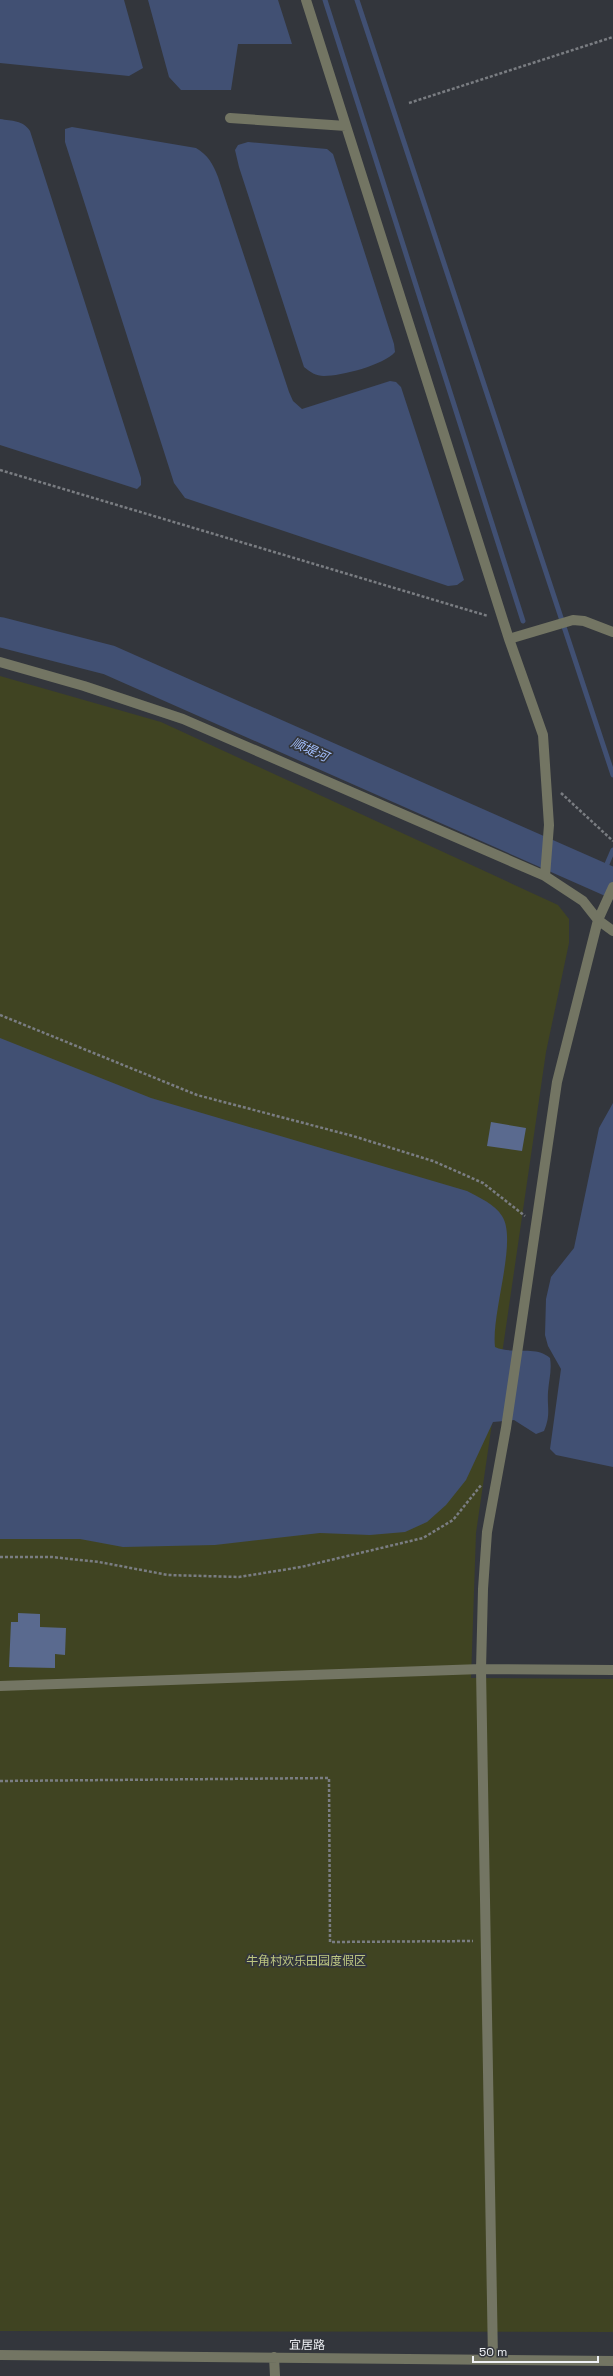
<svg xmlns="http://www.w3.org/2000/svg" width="613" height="2376" font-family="'Space Grotesk','Noto Sans SC',sans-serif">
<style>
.green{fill:#404422}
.water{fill:#415073}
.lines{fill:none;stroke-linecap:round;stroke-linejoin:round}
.stream{stroke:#415073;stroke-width:5}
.river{stroke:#415073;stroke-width:30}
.building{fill:#5a6a8f}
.path{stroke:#7a7d82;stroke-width:2.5;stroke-dasharray:3 2;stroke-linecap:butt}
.minor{stroke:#737563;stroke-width:10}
.labels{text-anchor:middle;stroke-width:3.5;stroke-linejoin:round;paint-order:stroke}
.park-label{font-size:12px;fill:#bdc681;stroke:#33363c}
.street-label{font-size:12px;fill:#eff1f5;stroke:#33363c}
.water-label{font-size:13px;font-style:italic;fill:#a3befb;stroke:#33363c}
</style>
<rect width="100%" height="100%" fill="#33363c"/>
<path class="green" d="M0,676l161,46 397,183 11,14v24l-23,109 -70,481 -5,145 142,1v653l-613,-1z"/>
<path class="water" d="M0,0h124l19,68 -14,8 -129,-13z
M148,0h130l14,44h-54l-7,46h-50l-12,-13z
M0,119c12,2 23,1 30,12l111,347v7l-4,4 -137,-44z
M72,127l124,21c12,7 17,16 22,29l71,215 4,9 9,8 88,-28 6,1 5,5 63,193 -7,5 -9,1 -263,-88 -11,-15 -109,-341v-13z
M248,142l79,7 6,5 61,190 1,8c-11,13 -54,24 -71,24 -8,0 -14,-4 -20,-9l-65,-200 -4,-17 3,-5z
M0,1038l151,60 316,93c11,6 28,13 35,25 16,24 -11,97 -7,131 17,8 41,-2 55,11 2,12 -1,21 -2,34 -1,17 3,22 -4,39l-8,3 -22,-14 -21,2 -27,58 -20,25 -19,17 -22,10 -35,3 -50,-2 -105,12 -92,2 -43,-8h-80z
M613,1103v364l-57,-12 -6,-6 11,-80 -13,-23 -3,-11 1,-36 5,-22 23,-29 25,-120z"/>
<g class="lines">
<path class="stream" d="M325,0l198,621
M357,0l256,775
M601,878l12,-28"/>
<path class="river" d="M0,632l109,28 504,223"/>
</g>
<path class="building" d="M491,1122l35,6 -4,23 -35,-5z
M18,1613l22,1v13l26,1 -1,27 -10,-1v14l-46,-1 2,-45h7z"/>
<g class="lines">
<path class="path" d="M409,103l204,-66
M0,470l488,146
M561,793l52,48
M0,1015l197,80 156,41 80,25 50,22 42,33
M0,1557h52l47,5 69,13 71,2 62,-10 122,-29 30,-18 29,-36
M0,1781l329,-3 1,164 143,-1"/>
<path class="minor" d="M306,0l203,639 34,96 6,90 -4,51
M230,118l116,8
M509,639l64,-19 11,1 29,11
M0,662l84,24 99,33 362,157 38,25 15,19 15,11
M0,1686l481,-17 132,1
M0,2355l613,6
M274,2357l1,19
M493,2360l-12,-691 2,-80 4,-57 19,-104 51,-346 41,-162 15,-33"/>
</g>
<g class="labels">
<g class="park-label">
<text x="306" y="1965">牛角村欢乐田园度假区</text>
</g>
<g class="street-label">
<text transform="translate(307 2345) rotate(1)" y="4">宜居路</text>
</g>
<g class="water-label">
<text transform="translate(310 749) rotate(24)" y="5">顺堤河</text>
</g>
</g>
<path d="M473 2356v6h125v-6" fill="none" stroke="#eff1f5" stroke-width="2"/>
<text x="479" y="2356" font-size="12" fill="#eff1f5" stroke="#33363c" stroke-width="3" paint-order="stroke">50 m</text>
</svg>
